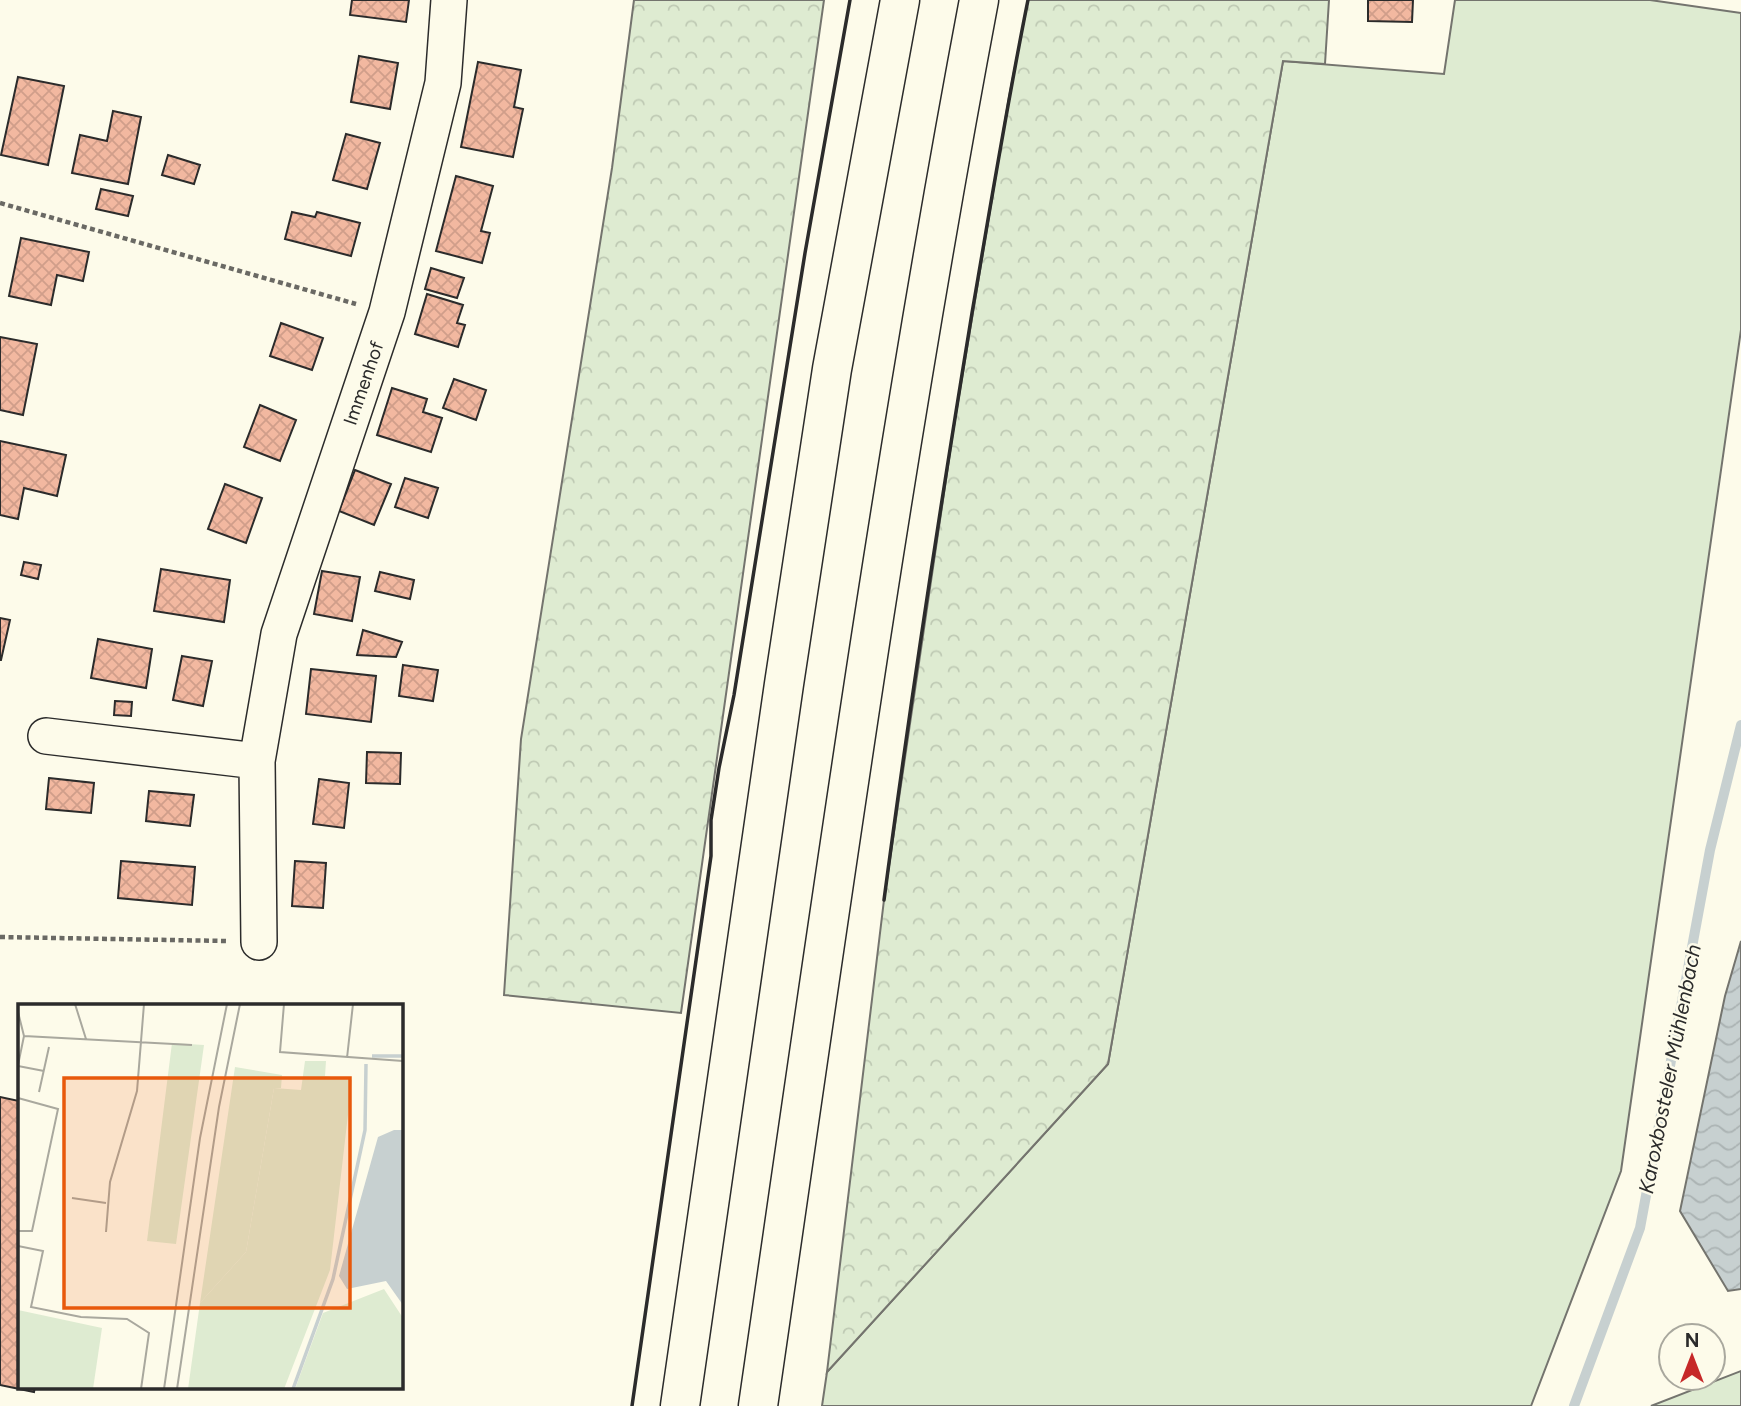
<svg xmlns="http://www.w3.org/2000/svg" width="1741" height="1406" font-family="Figtree,sans-serif">
<style>
.grass{fill:#deebd1;stroke:#74746e;stroke-width:2}
.forest{fill:url(#forest-crowns);stroke:#74746e;stroke-width:2}
.water{fill:url(#water-waves);stroke:#74746e;stroke-width:2}
.lines{fill:none;stroke-linecap:round;stroke-linejoin:round}
.stream{stroke:#c7d0d0;stroke-width:10}
.building{fill:url(#building-cross-hatch);stroke:#2b2b2b;stroke-width:2}
.minor-casing{stroke:#2b2b2b;stroke-width:38}
.highway-casing{stroke:#2b2b2b;stroke-width:41}
.path{stroke:#6a6964;stroke-width:4.5;stroke-dasharray:5 3.5;stroke-linecap:butt}
.minor{stroke:#fdfbea;stroke-width:35}
.highway{stroke:#fdfbea;stroke-width:38}
.wall{stroke:#2b2b2b;stroke-width:3.5}
.labels{text-anchor:middle;stroke-width:5;stroke-linejoin:round;paint-order:stroke}
.street-label{font-size:19px;fill:#2b2b2b;stroke:#fdfbea}
.water-label{font-size:21px;font-style:italic;fill:#2b2b2b;stroke:#fdfbea}
.inset-river{fill:none;stroke:#c7d0d0;stroke-width:3.5}
.inset-road{fill:none;stroke:#a9a89e;stroke-width:2}
.view{fill:#e8590c;fill-opacity:0.15;stroke:#e8590c;stroke-width:3.5}
.inset-edge{fill:none;stroke:#2b2b2b;stroke-width:3.5}
</style>
<defs>
<pattern id="forest-crowns" width="20" height="18" patternUnits="userSpaceOnUse" patternTransform="scale(1.75)"><rect width="20" height="18" fill="#deebd1"/><path d="M2 6a3 3 0 1 1 6 0M12 15a3 3 0 1 1 6 0" fill="none" stroke="#bfcab4"/></pattern>
<pattern id="water-waves" width="16" height="10" patternUnits="userSpaceOnUse" patternTransform="scale(1.75)"><rect width="16" height="10" fill="#c7d0d0"/><path d="M0 5q4-4 8 0t8 0" fill="none" stroke="#abb3b3"/></pattern>
<pattern id="building-cross-hatch" width="8" height="8" patternUnits="userSpaceOnUse" patternTransform="scale(1.75)"><rect width="8" height="8" fill="#f2b8a0"/><path d="M0 0l8 8M0 8l8-8" fill="none" stroke="#d09e8a"/></pattern>
</defs>
<rect width="100%" height="100%" fill="#fdfbea"/>
<path class="grass" d="M1455,0h195l91,13v317l-120,841 -90,235h-709l5,-34 281,-308 175,-1003 161,13z
M1741,1371v35h-90z"/>
<path class="forest" d="M634,0h190l-143,1013 -177,-18 17,-256 91,-571z
M1028,0h301l-4,64 -42,-3 -175,1003 -281,308 57,-472 69,-468 56,-335z"/>
<path class="water" d="M1741,941v348l-13,2 -48,-80 45,-215z"/>
<g class="lines">
<path class="stream" d="M1574,1406l66,-178 70,-378 31,-125"/>
</g>
<path class="building" d="M352,0h57l-3,22 -56,-7z
M1368,0h45l-1,22 -44,-1z
M359,56l39,7 -8,46 -39,-7z
M478,62l43,8 -7,37 9,2 -10,48 -52,-10z
M18,77l46,9 -16,79 -47,-10z
M113,111l28,6 -13,67 -56,-11 8,-38 27,6z
M346,134l34,9 -13,46 -34,-9z
M168,155l32,10 -6,19 -32,-9z
M456,176l37,10 -12,45 9,2 -8,30 -46,-12z
M101,189l32,7 -5,20 -32,-7z
M292,212l23,5 2,-5 43,11 -9,33 -66,-17z
M21,238l68,14 -6,29 -26,-6 -6,30 -42,-9z
M431,268l33,10 -7,20 -32,-9z
M427,294l36,11 -6,18 8,2 -7,22 -43,-13z
M281,323l42,15 -11,32 -42,-14z
M0,337l37,7 -14,71 -23,-5z
M454,379l32,11 -10,30 -33,-12z
M392,388l35,11 -4,13 19,6 -11,34 -54,-17z
M260,405l36,15 -16,41 -36,-14z
M0,441l66,14 -9,41 -33,-8 -6,31 -18,-4z
M355,470l36,14 -17,41 -35,-14z
M405,478l33,10 -10,30 -33,-11z
M225,484l37,14 -16,45 -38,-14z
M24,562l17,3 -3,14 -17,-4z
M161,569l69,11 -6,42 -70,-11z
M322,571l38,6 -8,44 -38,-7z
M380,572l34,8 -4,19 -35,-8z
M0,618l10,2 -9,40h-1z
M363,630l39,12 -6,15 -39,-2z
M98,639l54,10 -6,39 -55,-10z
M182,656l30,5 -9,45 -30,-6z
M403,665l35,5 -5,31 -34,-5z
M311,669l65,7 -5,46 -65,-8z
M115,701l17,1 -1,14 -17,-1z
M367,752l34,1 -1,31 -34,-1z
M49,778l45,5 -3,30 -45,-4z
M319,779l30,4 -5,45 -31,-4z
M149,791l45,4 -4,31 -44,-5z
M121,861l74,6 -3,38 -74,-7z
M295,861l31,2 -3,45 -31,-2z
M0,1097l19,4v286h16l-1,5 -34,-7z"/>
<g class="lines">
<g class="minor-casing">
<path id="minor" d="M46,736l211,25
M259,942l-2,-181 22,-127 108,-322 56,-229 6,-83"/>
</g>
<g class="highway-casing">
<path id="highway" d="M680,1406l104,-722 48,-315 68,-369
M758,1406c68,-469 133,-940 221,-1406"/>
</g>
<path class="path" d="M0,203l356,101
M0,937l227,4"/>
<use href="#minor" class="minor"/>
<use href="#highway" class="highway"/>
<path class="wall" d="M884,900c26,-196 56,-392 88,-587 18,-104 35,-209 56,-313
M632,1406l79,-550v-36l8,-52 15,-73 71,-442 45,-253"/>
</g>
<g class="labels">
<g class="street-label">
<text transform="translate(363 383) rotate(-71)" y="7">Immenhof</text>
</g>
<g class="water-label">
<text transform="translate(1670 1069) rotate(-79)" y="7">Karoxbosteler Mühlenbach</text>
</g>
</g>
<g transform="translate(18 1004)">
<rect width="385" height="385" fill="#fdfbea"/>
<path d="M287,57h21l-1,15 27,4 -22,190 -46,119h-96l12,-86 46,-51 28,-164 27,2zM366,285l19,29v71h-108l28,-76z" fill="#deebd1"/>
<path d="M154,39l32,2 -28,199 -29,-3zM217,63l47,8 -1,13h-7l-28,164 -46,51z" fill="#deebd1"/>
<path d="M0,306l84,18 -9,61h-75z" fill="#deebd1"/>
<path d="M376,126h9v175l-17,-24 -39,8 -8,-13 39,-139z" fill="#c7d0d0"/>
<path class="inset-river" d="M354,52h31M275,385l40,-110 32,-149 1,-66"/>
<path class="inset-road" d="M57,0l11,35M266,0l-4,48 123,9M0,8l6,24 -6,29M6,32l168,9M329,54l6,-54M0,62l26,5M21,88l10,-45M0,94l40,11 -26,122h-14M54,194l34,5M88,228l4,-50 27,-91 7,-87M0,242l25,5 -12,56 50,10 46,2 22,14 -8,56M146,385l36,-251 27,-134M159,385l42,-282 21,-103"/>
<path class="view" d="M46,74h286v230h-286z"/>
<rect width="385" height="385" class="inset-edge"/>
</g>
<g transform="translate(1692 1357)"><circle r="33" fill="#fdfbea" stroke="#a9a89e" stroke-width="2"/>
<path d="M0-5L12 26L0 18L-12 26Z" fill="#c62828"/>
<text y="-10" font-size="19" font-weight="bold" text-anchor="middle" fill="#2b2b2b">N</text>
</g>
</svg>
